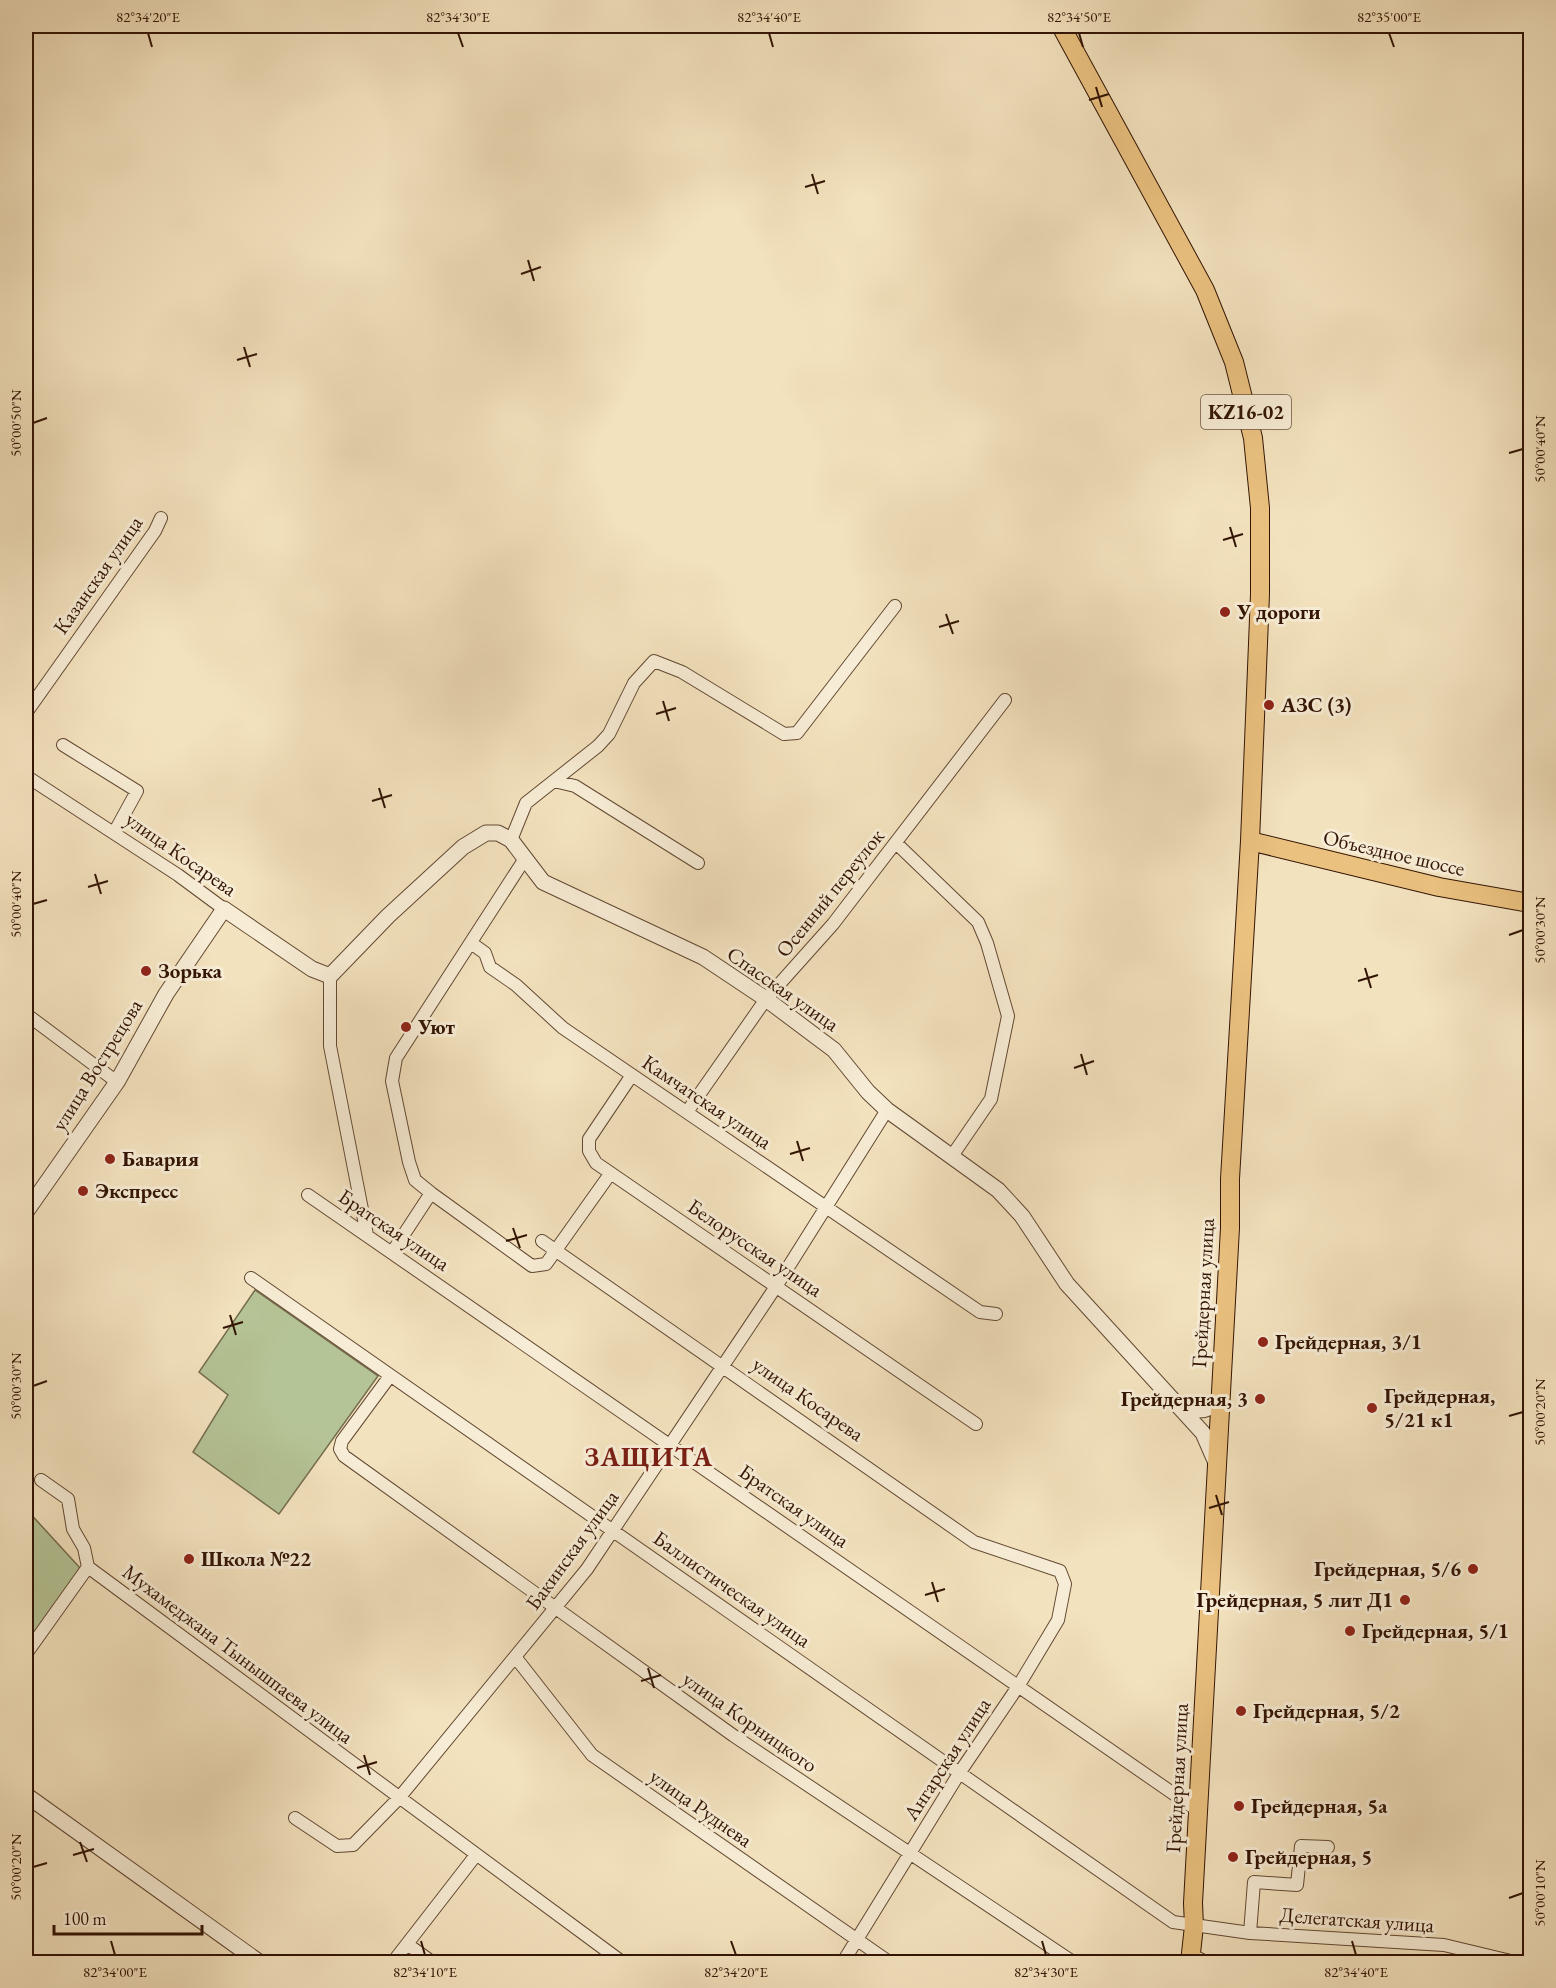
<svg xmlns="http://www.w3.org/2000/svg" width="1556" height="1988" font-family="'EB Garamond',serif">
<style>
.green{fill:#b5c496;stroke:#746c4d;stroke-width:1.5}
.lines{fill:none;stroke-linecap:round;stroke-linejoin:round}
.minor-casing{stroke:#624832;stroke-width:14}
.tertiary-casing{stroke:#624832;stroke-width:17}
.primary-casing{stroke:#321404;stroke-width:20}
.minor{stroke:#f7ecd5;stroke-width:12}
.tertiary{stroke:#f7ecd5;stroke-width:15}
.primary{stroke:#eac17f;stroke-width:18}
.ticks{fill:none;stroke:#321404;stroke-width:2}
.poi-dot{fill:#8f2418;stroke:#f7ecd5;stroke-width:2}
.labels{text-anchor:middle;stroke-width:6;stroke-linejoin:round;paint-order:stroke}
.shield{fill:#f7ecd5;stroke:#6d5543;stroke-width:1.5}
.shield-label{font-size:20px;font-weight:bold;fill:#321404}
.street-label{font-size:21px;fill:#321404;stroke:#f7ecd5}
.poi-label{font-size:21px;font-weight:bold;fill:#321404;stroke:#f7ecd5;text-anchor:start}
.district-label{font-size:27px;font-weight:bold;letter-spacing:1.5px;fill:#7a1f14;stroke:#f7ecd5}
.neatline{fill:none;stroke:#321404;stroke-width:2}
.ticks-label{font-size:15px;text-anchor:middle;fill:#321404}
</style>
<rect width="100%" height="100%" fill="#f3e2be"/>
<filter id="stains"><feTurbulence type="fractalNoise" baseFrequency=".00333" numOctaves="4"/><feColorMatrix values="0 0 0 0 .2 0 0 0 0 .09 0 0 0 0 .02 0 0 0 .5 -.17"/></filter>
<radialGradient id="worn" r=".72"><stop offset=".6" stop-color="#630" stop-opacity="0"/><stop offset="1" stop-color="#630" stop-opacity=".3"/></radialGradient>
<path class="green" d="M255,1290l123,86 -99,138 -86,-62 35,-57 -29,-23z
M26,1509l55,60 -55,76z"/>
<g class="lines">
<g class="minor-casing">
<path id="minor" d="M26,713l129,-182 6,-13
M63,745l74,46 -23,42
M26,776l152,99 46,34
M554,781l21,5 123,77
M511,840l15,-37 72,-57 11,-12 25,-51 20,-22 28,11 102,62 13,-1 98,-127
M896,843l82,79 9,21 21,73 -17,83 -39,57
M471,943l14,10 5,14 26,18 47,43 417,284 16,2
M330,976v70l37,189
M26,1014l91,68
M632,1075l-43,64v12l7,12 380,261
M687,1112l79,-113 67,-75 172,-224
M431,1193l101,73 14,-2 64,-90
M308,1195l889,615
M542,1241l432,301 86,29 5,13 -7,36 -39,65 -59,87 -117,190
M393,1251l38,-58 -16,-13 -6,-18 -17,-81 4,-23 128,-198
M251,1278l922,644 77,11 194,12 71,17
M390,1376l-48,65 -2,8 4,7 390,280 339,226
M41,1480l27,19 5,30 11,19 4,19 534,395
M26,1654l62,-87
M516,1658l76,97 297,207
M295,1818l42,28 16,-1 46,-47 188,-229 190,-284 110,-175
M1250,1933l4,-51 43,3 4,-39 27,1
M407,1944l25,18
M1192,1955l14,7
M393,1962l83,-107"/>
</g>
<g class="tertiary-casing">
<path id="tertiary" d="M26,1212l91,-130 49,-88 58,-85 88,60 18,7 58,-60 75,-69 23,-14h12l13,7 32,42 160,75 63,42 68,51 34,42 19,18 111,80 24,26 45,68 136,149 14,32
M1179,1404c15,8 29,9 42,-4
M26,1795l233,167"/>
</g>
<g class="primary-casing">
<path id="primary" d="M1061,26l144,264 29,72 19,76 7,70v86l-10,247 -20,338v49l-37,675 1,23 -4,36
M1250,841l189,46 91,16"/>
</g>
<use href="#minor" class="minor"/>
<use href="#tertiary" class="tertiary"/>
<use href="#primary" class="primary"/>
</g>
<path class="ticks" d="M148,33l4,14M458,33l5,14M769,33l4,14M1079,33l4,14M1389,33l5,14M1096,87l6,20M1089,100l20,-6M812,174l6,20M805,187l20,-6M528,260l6,21M521,274l20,-7M244,347l6,20M237,360l20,-6M33,423l14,-5M1509,453l14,-4M1230,527l6,20M1223,540l20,-6M946,614l7,20M939,627l20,-6M663,701l6,20M656,714l20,-6M379,788l6,20M372,801l20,-6M95,874l6,20M88,887l20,-6M33,904l14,-4M1509,935l14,-5M1365,968l6,20M1358,981l20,-6M1081,1054l6,21M1074,1068l20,-7M797,1141l6,20M790,1154l20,-6M513,1228l7,20M506,1241l21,-6M230,1315l6,20M223,1328l20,-6M33,1386l14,-5M1509,1416l14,-4M1216,1495l6,20M1209,1508l20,-6M932,1582l6,20M925,1595l20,-6M648,1668l6,20M641,1681l20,-6M364,1755l6,20M357,1768l20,-6M80,1842l7,20M73,1855l21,-6M33,1867l14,-4M1509,1898l14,-5M111,1941l4,14M421,1941l4,14M731,1941l5,14M1042,1941l4,14M1352,1941l4,14"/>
<g class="poi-dot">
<circle cx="1225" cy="612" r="6"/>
<circle cx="1269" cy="705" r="6"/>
<circle cx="146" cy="971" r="6"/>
<circle cx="406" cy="1027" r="6"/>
<circle cx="110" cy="1159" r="6"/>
<circle cx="83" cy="1191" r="6"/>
<circle cx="1263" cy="1342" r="6"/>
<circle cx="1260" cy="1399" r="6"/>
<circle cx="1372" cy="1408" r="6"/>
<circle cx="189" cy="1559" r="6"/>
<circle cx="1473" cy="1569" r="6"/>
<circle cx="1405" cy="1600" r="6"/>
<circle cx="1350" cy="1631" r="6"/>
<circle cx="1241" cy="1711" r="6"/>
<circle cx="1239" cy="1806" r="6"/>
<circle cx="1233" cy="1857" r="6"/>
</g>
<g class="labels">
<rect class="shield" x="1201" y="395" width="90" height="34" rx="4.5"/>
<g class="shield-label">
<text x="1246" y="419">KZ16-02</text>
</g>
<g class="street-label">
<text transform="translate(98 575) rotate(-55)" y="7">Казанская улица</text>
<text transform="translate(1394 853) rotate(13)" y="7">Объездное шоссе</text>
<text transform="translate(181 854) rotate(35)" y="7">улица Косарева</text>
<text transform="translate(830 893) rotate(-51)" y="7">Осенний переулок</text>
<text transform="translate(783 989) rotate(35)" y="7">Спасская улица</text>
<text transform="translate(97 1065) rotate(-58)" y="7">улица Вострецова</text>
<text transform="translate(707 1102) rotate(34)" y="7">Камчатская улица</text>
<text transform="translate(394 1230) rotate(34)" y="7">Братская улица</text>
<text transform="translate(755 1248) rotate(34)" y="7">Белорусская улица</text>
<text transform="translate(1203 1293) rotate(-87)" y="7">Грейдерная улица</text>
<text transform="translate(808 1399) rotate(35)" y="7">улица Косарева</text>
<text transform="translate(794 1506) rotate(35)" y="7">Братская улица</text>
<text transform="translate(572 1550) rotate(-54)" y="7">Бакинская улица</text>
<text transform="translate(732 1589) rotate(35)" y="7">Баллистическая улица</text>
<text transform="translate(238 1654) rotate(37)" y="7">Мухамеджана Тынышпаева улица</text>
<text transform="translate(750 1722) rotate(35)" y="7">улица Корницкого</text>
<text transform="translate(947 1759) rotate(-57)" y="7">Ангарская улица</text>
<text transform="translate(1177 1778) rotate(-87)" y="7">Грейдерная улица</text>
<text transform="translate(701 1808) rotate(35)" y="7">улица Руднева</text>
<text transform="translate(1357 1920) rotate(4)" y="7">Делегатская улица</text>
</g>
<g class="poi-label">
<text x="1237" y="619">У дороги</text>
<text x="1281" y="712">АЗС (3)</text>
<text x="158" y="978">Зорька</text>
<text x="418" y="1034">Уют</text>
<text x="122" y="1166">Бавария</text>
<text x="95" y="1198">Экспресс</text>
<text x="1275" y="1349">Грейдерная, 3/1</text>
<text x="1384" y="1403">Грейдерная,<tspan x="1384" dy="24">5/21 к1</tspan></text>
<text x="1248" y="1406" text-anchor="end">Грейдерная, 3</text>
<text x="201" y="1566">Школа №22</text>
<text x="1461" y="1576" text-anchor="end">Грейдерная, 5/6</text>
<text x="1393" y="1607" text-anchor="end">Грейдерная, 5 лит Д1</text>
<text x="1362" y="1638">Грейдерная, 5/1</text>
<text x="1253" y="1718">Грейдерная, 5/2</text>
<text x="1251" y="1813">Грейдерная, 5а</text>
<text x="1245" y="1864">Грейдерная, 5</text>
</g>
<g class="district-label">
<text x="649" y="1466">ЗАЩИТА</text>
</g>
</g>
<rect width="1556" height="1988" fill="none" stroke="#f3e2be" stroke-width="66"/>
<path d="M54 1925v9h148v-9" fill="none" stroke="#321404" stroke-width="3"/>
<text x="63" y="1925" font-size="18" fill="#321404" stroke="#f7ecd5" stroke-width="4.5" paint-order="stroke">100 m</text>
<rect x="33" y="33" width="1490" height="1922" class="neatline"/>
<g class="ticks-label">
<text x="148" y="22">82°34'20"E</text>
<text x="458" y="22">82°34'30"E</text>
<text x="769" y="22">82°34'40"E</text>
<text x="1079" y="22">82°34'50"E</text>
<text x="1389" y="22">82°35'00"E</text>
<text transform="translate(16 423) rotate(-90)" y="5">50°00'50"N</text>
<text transform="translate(1540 449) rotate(-90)" y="5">50°00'40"N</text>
<text transform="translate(16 904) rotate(-90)" y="5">50°00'40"N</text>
<text transform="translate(1540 930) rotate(-90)" y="5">50°00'30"N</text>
<text transform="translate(16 1386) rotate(-90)" y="5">50°00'30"N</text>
<text transform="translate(1540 1412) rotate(-90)" y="5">50°00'20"N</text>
<text transform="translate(16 1867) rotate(-90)" y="5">50°00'20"N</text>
<text transform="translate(1540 1893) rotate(-90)" y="5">50°00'10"N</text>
<text x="115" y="1977">82°34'00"E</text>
<text x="425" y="1977">82°34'10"E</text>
<text x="736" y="1977">82°34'20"E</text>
<text x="1046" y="1977">82°34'30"E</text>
<text x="1356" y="1977">82°34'40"E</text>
</g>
<rect width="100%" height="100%" filter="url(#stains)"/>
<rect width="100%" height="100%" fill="url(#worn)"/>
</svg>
